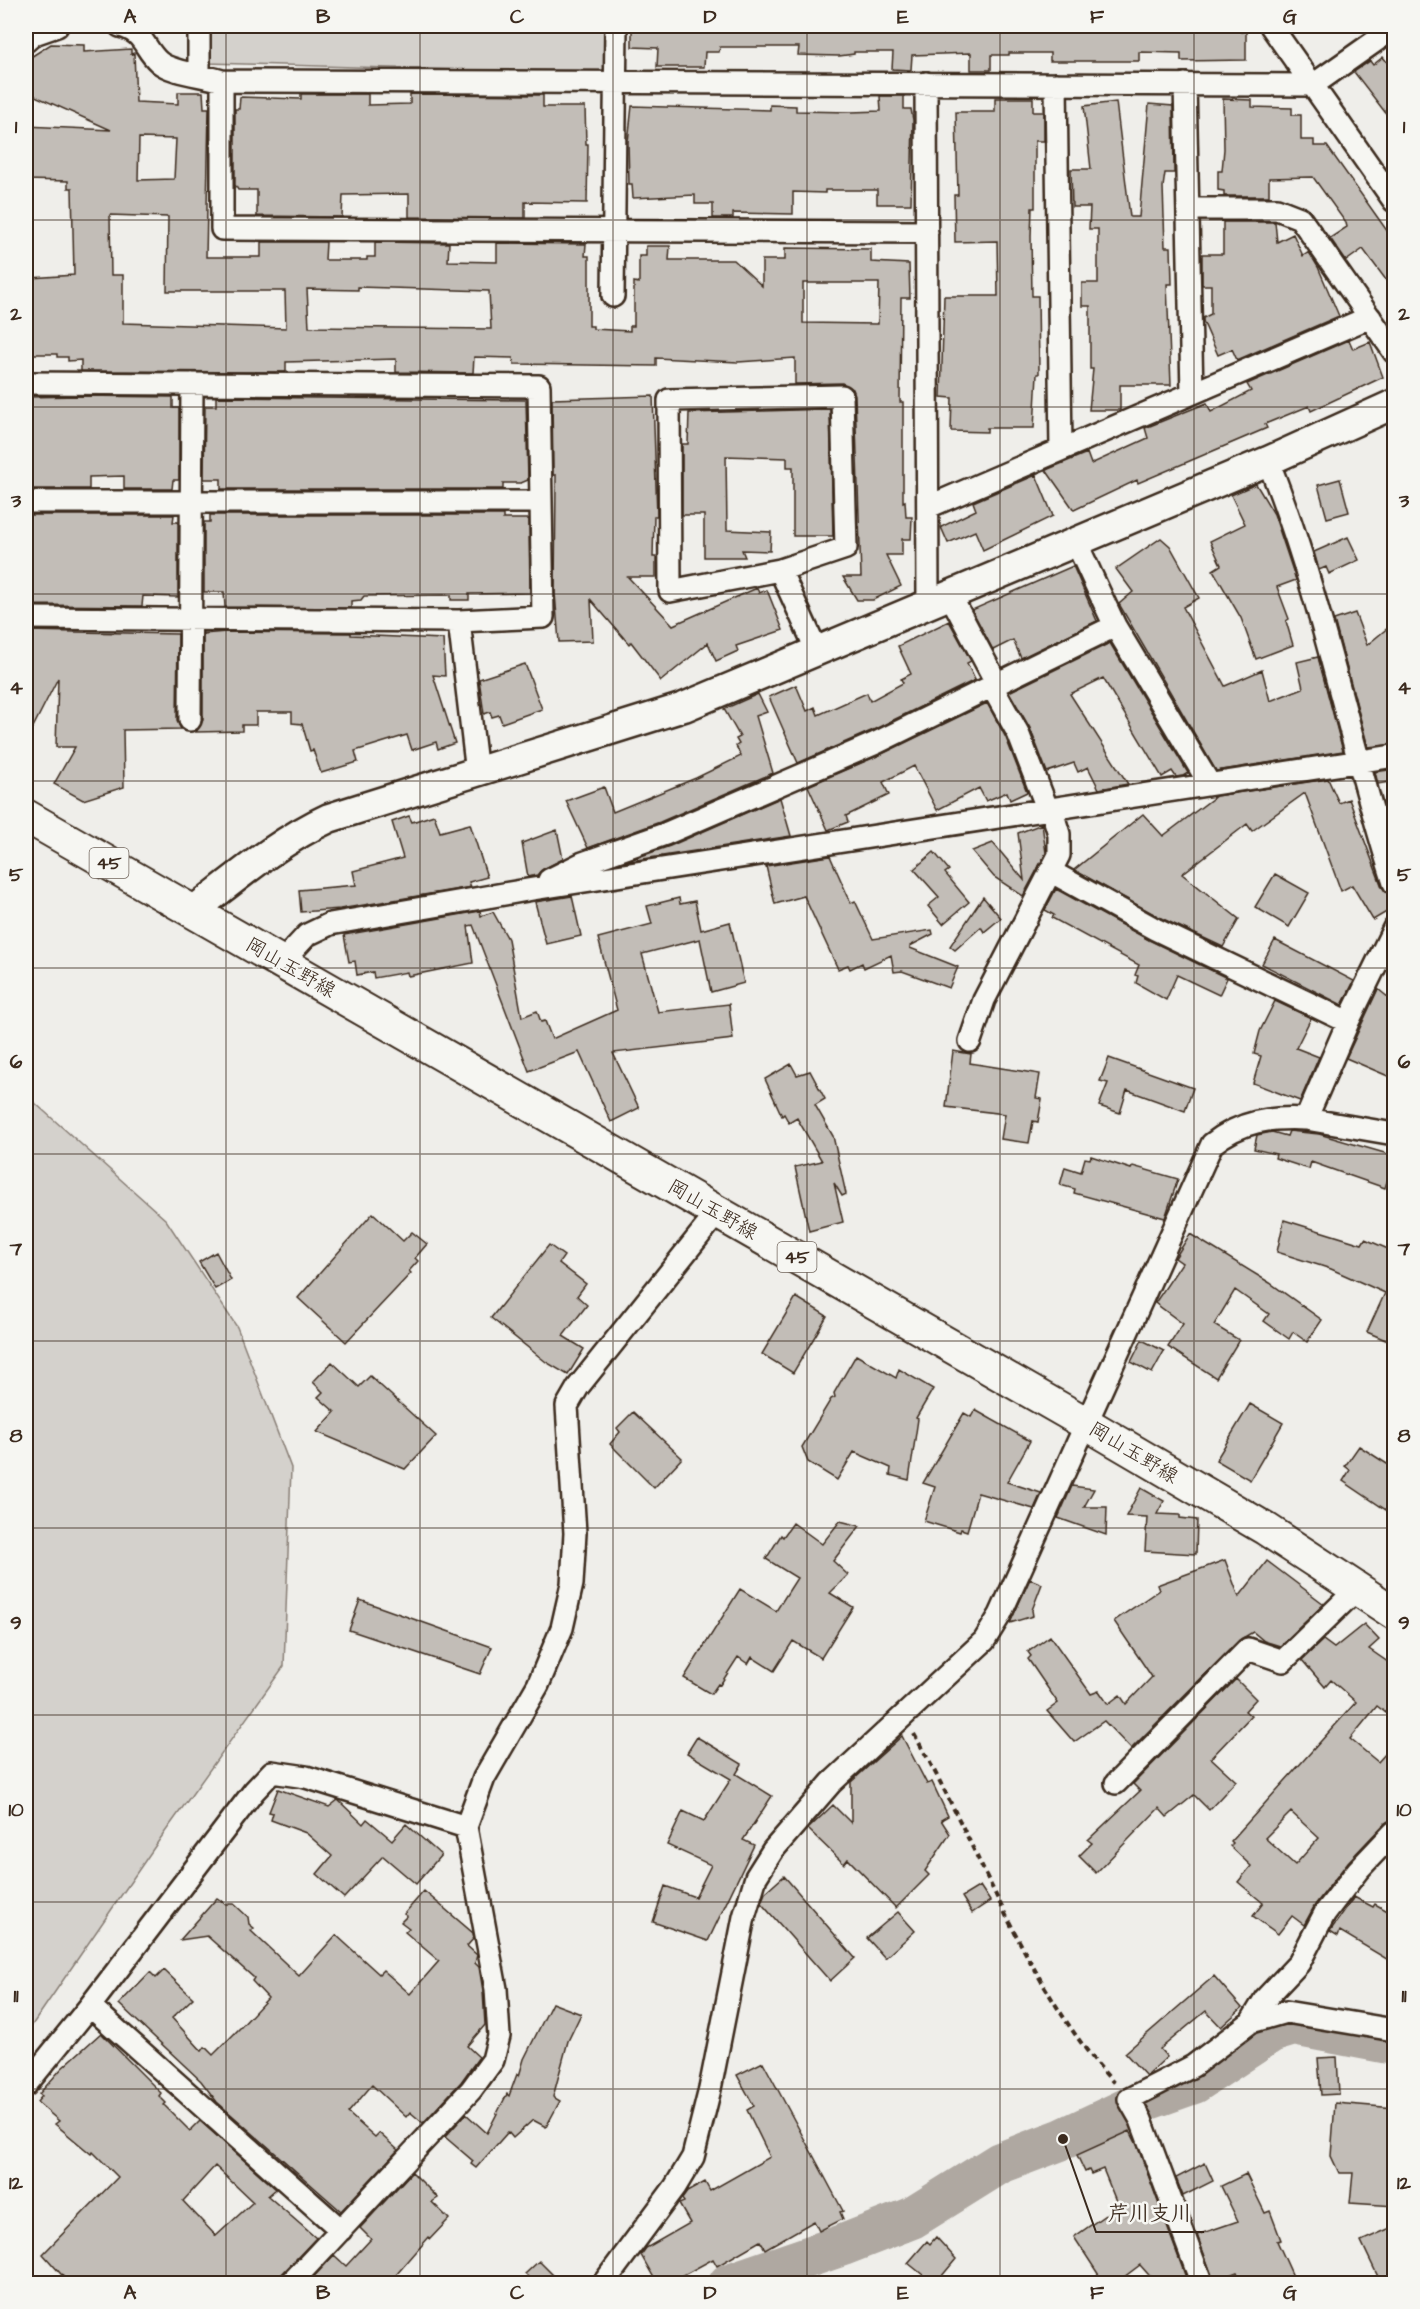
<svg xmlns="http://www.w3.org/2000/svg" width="1420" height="2309" font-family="'Architects Daughter','Klee One',sans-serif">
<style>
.green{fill:#d4d1cc;stroke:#887e75;stroke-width:1.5}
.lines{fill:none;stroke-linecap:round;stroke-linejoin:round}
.river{stroke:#afa8a1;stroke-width:42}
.building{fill:#c2bdb7;stroke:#3b2a1e;stroke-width:1.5;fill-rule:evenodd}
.street-casing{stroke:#3b2a1e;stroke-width:26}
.secondary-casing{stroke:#3b2a1e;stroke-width:33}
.primary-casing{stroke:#3b2a1e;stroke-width:36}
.path{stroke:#3b2a1e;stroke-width:4;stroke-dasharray:6 4.5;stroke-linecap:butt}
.street{stroke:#f6f6f2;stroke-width:21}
.secondary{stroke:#f6f6f2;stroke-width:28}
.primary{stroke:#f6f6f2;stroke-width:32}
.grid{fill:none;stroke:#3b2a1e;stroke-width:1.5;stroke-opacity:0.55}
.labels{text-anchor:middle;stroke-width:5;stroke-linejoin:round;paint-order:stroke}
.shield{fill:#f6f6f2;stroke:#73675e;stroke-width:1.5}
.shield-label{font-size:18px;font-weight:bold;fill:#3b2a1e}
.street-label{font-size:20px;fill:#3b2a1e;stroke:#f6f6f2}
.leader{fill:none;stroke:#3b2a1e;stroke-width:2}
.callout-dot{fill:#3b2a1e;stroke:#f6f6f2;stroke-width:2}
.callout-label{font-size:21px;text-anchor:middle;font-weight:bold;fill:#3b2a1e;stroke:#f6f6f2;stroke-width:5;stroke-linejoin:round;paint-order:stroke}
.neatline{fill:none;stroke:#3b2a1e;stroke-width:2}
.grid-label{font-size:20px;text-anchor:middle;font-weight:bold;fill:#3b2a1e}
</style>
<rect width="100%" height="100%" fill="#efeeea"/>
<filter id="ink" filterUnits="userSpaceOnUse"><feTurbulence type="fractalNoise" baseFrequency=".0167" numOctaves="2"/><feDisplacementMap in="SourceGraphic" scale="12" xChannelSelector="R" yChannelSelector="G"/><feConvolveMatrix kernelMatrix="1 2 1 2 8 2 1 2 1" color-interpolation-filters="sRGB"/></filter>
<g filter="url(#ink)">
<path class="green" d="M208,26h400l-1,48 -400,-11z
M26,1095l140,125 71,107 54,141 -7,198 -124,173 -134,195z"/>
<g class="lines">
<path class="river" d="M729,2284l114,-39 69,-27 88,-55 63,-24 83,-39 48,-17 77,-51 23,-7 100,19"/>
</g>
<path class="building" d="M644,26l201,2v-2h395l1,6 5,-1v29l-65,1v-8l-42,-1v9h-89v-8h-41v2h-18v15h-20v-17l-59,2 -1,15 -19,-1 1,-17h-39v2l-15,2 -41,-1 1,-8h-79l-1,5h-14l-1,15h-47l1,-19 -26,-1v-19l12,1z
M51,44l33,1v7l47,-3v5l3,-1 2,49 42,2v-12h25l1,16h5l-3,149h55v-15h65l-1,18h42v-3h8v-15l74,1 -1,18 49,1v-19l89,1 -1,12h4v70h4v3l37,2v-5h4v-44l5,1v-27h7v-10h24l-1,14h65l28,26v-26h23v-12l86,1v13l38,2 1,34h-9l-1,104h3v100l2,-1 1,16h6l-1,22h-9v16h-16l15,31 -28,14h-16l-14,-23h18l-6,-182 -2,-6 -11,-6 -47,1v-26l-57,4 -82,-4v8l-142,-2 -1,-6 -39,-1 -1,16 -77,-1v-13l-110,3v10l-205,-1v-11l-13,1v-4h-11v-3h-31l5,-76 43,-3 -2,-87h-4v-7l-42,-1v-54l85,4 -76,-34 -9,-17v-19zM139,138l37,1 -2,40 -36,1zM110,215l58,2 -1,74h118l1,37 -163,-5v-48h-12zM803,283h76l-1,41 -75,-1zM358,287l131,4 2,38 -182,-2 -2,-38 51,1z
M1383,57l12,15v53l-41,-53 16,-11 3,4z
M301,94h67v11l42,-1v-10l133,1v12h42l1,37h2l-1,59 -62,-1v16l-116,-1v-23l-66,1 -1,22 -85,-1v-26h-19l-3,-5v-76h4l1,-12 61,2z
M880,96h24v13h7l2,11 -2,84h-34v-14h-52v3l-32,-1v22l-60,-1v5h-20v-14h-18v-9l-62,3 -1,-14h-3l-1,-42 4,-36 138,4v-5l26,1v5l55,1 30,-1z
M995,98h38v14h11v29h-9v67h-3l-1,28 1,60h6l1,78h-2l-3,54h-47v4l-36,-1 1,-33 -11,-1 3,-101h54l-1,-55 -42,1 -1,-47h4l-2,-83h39z
M1223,99l29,1v7l40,1v7h9v25h13v6h13l68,96v50l-32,-43 -17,12 -16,-23 17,-11 -1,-4 -33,-46 -44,1v18h-45v-5l-6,-1v-19h4l2,-22z
M1116,102l14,115h9l10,-113 24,2 1,67h-9l-2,14 2,60h6l1,37h-5l4,101h-51v25h-31l4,-41h-3v-63h-8v-23h16v-54h-9l1,-22h-18l-1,-38h20l-7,-63z
M1223,222h52l2,20 16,-8 10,22 6,-4 9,15 21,49 -102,44 -5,-11 -14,6 -15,-34v-3l8,-4v-29h-9v-31h21z
M1349,340l4,9 17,-7 13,35 -72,34 -2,-5 -44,18 2,4 -129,55 -1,-3 -63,30 -28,-40 41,-17 4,11 57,-26 -3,-10 62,-25 4,9 40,-21 -4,-7z
M80,396l93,1v11h6v72h-6l-1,9h-48v-13l-35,1v12h-63v-92z
M653,396l4,120h-3l-1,41h3v20h-28l45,48 84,-37 2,5 8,-3 16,40 -47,16 2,5 -22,10 -8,-18 -47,38 -30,-39 -2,2 -38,-44 2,41 -34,1 -4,-49 1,-118h-3l-1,-76z
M216,397l310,3 2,80 -7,3h-18v6h-282v-10h-17l1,-73h11z
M830,409l3,127h-40v-69h-6v-9l-61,-2 1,74 44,2 -1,19 -28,-1 3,7h-41v-42h-22v-71h6l1,-31z
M1036,475l17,41 -70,34 -8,-19 -27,12 -7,-16 35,-17 -3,-8z
M1340,479l9,33 -22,6 -9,-33z
M1256,484l18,30 22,66 -19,7 12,32 -3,2 7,24 -37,14 -15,-41 -28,-48 8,-5 -11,-24 35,-17 -14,-29z
M26,515h148l-1,7h5v75l-35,-1 -1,10 -116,-1z
M210,515h293v4h26l1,74 -61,1v6h-18v-5l-87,1 -3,4 -10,1v7l-126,-1 -1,-15h-20v-70h6z
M1348,537l11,23 -30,14 -3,-7 -7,3 -5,-18z
M1161,538l9,8 29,52 -16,9 42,79 37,-16 8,31 33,-13 -6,-26 21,-5 25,94 -127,20 -97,-167 14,-12 -17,-23z
M1073,566l24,55 -76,37 -8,-18 -20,10 -21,-40z
M1355,613l12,32 28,-23v122l-27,3 -34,-127z
M949,621l22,40 -4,2 8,17 -104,51 -73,32 -29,-66 27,-12 11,26 8,-4 3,8 49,-22 3,8 33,-18 -2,-4 10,-5 -13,-28z
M26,631l152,3 -1,86 4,9 -58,1 1,57 -41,13 -29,-16 21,-37h-19l2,-69 -32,63z
M226,632l125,1v2l92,4 2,37 -12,-1 22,68 -17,6 -2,-7 -24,8 -5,-15 -52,16 3,11 -37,11 -8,-23 -3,1 -8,-27 -10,-1v-11h-36v13h-14v6l-46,1 7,-12v-86z
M1110,643l78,130 -5,3 -7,1 -4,-6 -10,6 -59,-99 -33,16 58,90 -29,5 -11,-22 -10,5 -4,-9 -27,9 -17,-44 -21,-36z
M525,664l17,45 -40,14 -3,-8 -7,2 -2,-5 -6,2 -5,-35z
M758,694l9,18 -11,4 17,57 -113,49 -72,26 -22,-47 38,-14 9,25 83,-34 45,-22 -5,-10 3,-2 -3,-5 4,-2 -16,-28z
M987,703l19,35 21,54 -17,8 -3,-8 -21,9 -7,-13 -42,22 -23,-44 -31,16 6,13 -43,21 2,6 -20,8 -20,-44 74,-32z
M1395,769v12l-17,3 -3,-12z
M1328,779l11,24 10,-4 33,88 13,13v7l-22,13 -21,-35 -11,6 -36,-98 -53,38 -5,-7 -65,50 57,45 -16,28 -62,-29 -87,-48 69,-56 20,22 53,-40z
M780,798l11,38 -167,26 46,-16z
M434,815l6,17 30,-8 17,53 -18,5 2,5 -131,22 -39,3 -2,-22 57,-5 -3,-14 50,-13 -11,-36 17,-6 3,6z
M1042,824l4,29 -23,43 -29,-19 -22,-26 21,-8 31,37 -6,-47z
M557,830l6,29 -20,10 -6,6 -9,2 -6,-34z
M934,852l15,18 -4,3 24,29 -26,22 -15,-18 11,-9 -25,-28z
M830,856l21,47 4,-2 18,38 59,-9 1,4 -23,12v2l48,19 -9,21 -47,-17 -8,1 -3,-17 -27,13 -2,-5 -12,6 -2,-4 -10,4 -34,-73 -29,8 -9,-38z
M1275,874l34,19 -20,34 -34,-20z
M1056,889l93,51 78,38 -8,17 -42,-20 -11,25 -30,-17 2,-7 -3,-1 4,-10 -87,-47 2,-3 -9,-5z
M572,896l9,40 -35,8 -11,-42z
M983,897l18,21 -17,14 -3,-5 -26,23 -5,-4z
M679,898l1,6 15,-3 6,29 29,-8 14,61 -33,9 -11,-53 -58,15 16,58 71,-8 4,35 -120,14 26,55 -28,14 -32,-70 -50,19 -56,-146 -5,1 5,37 -65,13 -1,-4 -33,6 -1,-6 -16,3 -2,-14 -6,1 -5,-27 136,-24 1,5 12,-4 15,27 14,78 15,-6 4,11 4,-1 7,18 65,-29 -19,-72 54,-14 -5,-18z
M1275,940l79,41 -12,24 -80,-41z
M1378,989l17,14v76l-49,-21z
M1275,1001l36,17 -15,30 23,9 -19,44 -47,-18 8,-27 -7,-2 6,-23z
M953,1051l18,3 -1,9 70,11 -4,24 6,1 -4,23 -5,-1 -4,22 -28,-4 4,-25 -59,-7z
M1109,1058l84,30 -8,23 -58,-21 -7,23 -21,-7 9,-23 -8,-2z
M791,1064l6,11 13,-4 15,28 -10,6 18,31 13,58 -4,2 -8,-13 9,39 -34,9 -14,-64 27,-6 -25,-43 -8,5 -5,-9 -2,2 -17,-37z
M1289,1131l30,3 76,22 -10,32 -74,-26 -2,7 -34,-11 1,-4 -22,-5 3,-14 15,-3 15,4z
M1091,1156l40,13 2,-3 45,13 -13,39 -91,-25 1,-4 -15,-4 5,-18 16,5 4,-14 5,1z
M373,1213l30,28 9,-9 15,12 -12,14 3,3 -9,10 2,2 -65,69 -48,-44z
M1284,1220l78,24 3,-5 30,13v92l-28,-12 18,-39 -54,-24 -54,-17z
M1190,1234l80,49 52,37 -15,22 -14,-10 -4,7 -25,-18 5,-7 -34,-24 -21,35 25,15 -23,38 -48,-31 15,-23 -28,-21 27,-40 -7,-5z
M549,1245l15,11 -5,7 27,21 -9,12 10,9 -24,31 21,13 -16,26 -22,-13 -55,-44z
M216,1252l15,28 -16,9 -16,-27z
M796,1297l31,19 -34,57 -31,-19z
M1142,1340l22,11 -12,22 -21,-11z
M856,1355l40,23 3,-9 34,20 -17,29 2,1 -9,61 -19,-5 1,-7 -37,-16 -17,28 -29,-18 -6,-15 29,-48 4,-2 -1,-4z
M332,1362l27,25 11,-11 66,60 -31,33 -88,-37 18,-20 -17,-15 5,-5 -10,-10z
M1250,1404l33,19 -33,57 -34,-20z
M975,1410l55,31 -23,41 34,11 -7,16 -56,-16 -11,38 -6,-2 -1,3 -36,-11 11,-34 -12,-4 41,-70 7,4z
M633,1412l49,46 -28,30 -44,-44 10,-12 -3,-4z
M1359,1446l36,23v47l-52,-35 7,-11 -5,-4z
M1072,1486l22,3 -10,18h23l-1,28 -48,-17z
M1141,1488l23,13 -7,13 23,1v3l17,2 -1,34 -51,-3 2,-34 -21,-1z
M840,1521l20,5 -27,35 15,14 -18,18 23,14 -32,51 -28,-17 -19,30 -22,-14 -4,7 -10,-7 -18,28 -2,-1 -7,10 -27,-16 56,-89 36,22 21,-33 -31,-19 15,-24 2,2 10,-14 29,21z
M1225,1560l14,37 28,-36 57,43 -44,42 -16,-5 -11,-9 -14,8 -108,109 -27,-28 -30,21 -27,-31 11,-8 -30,-44 3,-3 -3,-4 22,-16 41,58 8,-3 9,13 12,-9 6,9 26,-27 -38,-56 45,-31 -2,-5z
M1030,1579l12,5 -10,26 1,6 -23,7z
M360,1600l132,47 -12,27 -131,-44z
M1364,1624l15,16 -10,9 26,18v53l-18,-14 -27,33 28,23 17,-19v75l-10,5 -37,39 -33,43 -11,20 -12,-9 -14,18 -25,-18 10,-13 -25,-21 13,-16 -21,-20 3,-3 -2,-2 125,-139 -25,-22 -6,7 -23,-27 21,-20 11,8zM1291,1812l28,26 -24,27 -30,-27z
M1236,1679l20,20 -11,12 6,5 -40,42 25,23 -27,29 -15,-15 -27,22 -8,-9 -63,65 -17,-17 13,-13 -4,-3 52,-49 -7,-7z
M902,1736l25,48 5,-2 16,34 -7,4 9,14 -25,37 4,4 -33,33 -48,-49 -4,5 -36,-35 25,-24 18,18v-41z
M697,1737l45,27 -6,10 36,22 -29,44 11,5 -46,96 -55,-19 12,-36 30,11 16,-32 -44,-20 16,-34 21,10 27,-42 -44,-26z
M278,1789l51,18 9,-7 25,24 4,-5 25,21 14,-16 35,31 -25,29 -33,-28 -39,42 -27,-24 15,-18 -26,-23 -35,-13 2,-7 -4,-1z
M784,1876l71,82 -25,23 -69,-78 4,-10z
M980,1886l10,15 -18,12 -10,-16z
M424,1891l49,42 1,5 -7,8 10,9 -2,8 4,4 4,24 2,34 -18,21 12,11 -18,25 -38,41 -13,-11 -4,5 -34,-32 -24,28 27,24 4,-4 19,17 -57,61 -124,-109 -16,-21 -82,-77 31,-32 6,6 8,-8 29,28 -21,20 30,33 3,-4 8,8 27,-27 28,-30 -16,-17 2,-3 -47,-42 -27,4 37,-42 9,6h8l14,13 1,7 5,4 -3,3 48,45 37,-41 43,39 4,-4 27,24 29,-33 -34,-29 4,-4 -8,-6 6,-6 -3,-2z
M1354,1897l19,10 2,-3 20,11v49l-55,-33 -2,5 -8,-5z
M898,1912l17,19 -30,27 -18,-20z
M1214,1976l28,32 -21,19 -15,-16 -46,38 7,8 -21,19 -21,-23z
M552,2003l29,11 -13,27 -15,56 7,4 -14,26 -13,-7 -20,18 -5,-6 -32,36 -5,-4 2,-3 -28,-24 21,-23 21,19 20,-39 2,2 8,-22 2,2 5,-17z
M101,2033l60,60 -2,3 7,7 -2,2 26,26 10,-10 76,68 -8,7 48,42 -35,37 -3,8h-209l-26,-29 75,-77 -25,-25 -2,2 -36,-30 4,-3 -22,-19 5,-6 -3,-2 23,-26zM215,2166l38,36 -37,34 -33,-35z
M1337,2057l2,37 -18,1 -3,-37z
M763,2062l80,149 -3,1 3,7 -24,12 -5,-10 -49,28 -5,-8 -43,25 -4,-7 -44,24h-12l-16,-28 5,-7 44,-25 -11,-19 5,-2 -2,-3 5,-7 18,-10 5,9 60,-34 -23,-47 7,-4 -17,-31z
M1335,2103l60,5 -5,62h5v36l-45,-3 3,-30h-14l-8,-17z
M1130,2131l7,14 51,138h-32l-16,-18 -24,18h-12l-30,-46 44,-31 -15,-37 -12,5 -2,-4 -4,2 -8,-17z
M1205,2163l8,18 -30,15 -7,-18z
M412,2172l26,26 -6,4 17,17 -19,20 -1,-2 -40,46h-81l26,-28 12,11 25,-27 -11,-11z
M1246,2174l19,39 5,-2 11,29 -4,1 19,42h-54l-5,-11 -23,9 -17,-46 41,-14 -17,-35z
M1395,2226v57h-14l-20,-42z
M936,2237l20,22 -20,24h-3l-25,-20 19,-22 3,3z
M539,2261l22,22h-27l-9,-9z"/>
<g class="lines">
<g class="street-casing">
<path id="street" d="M120,26c25,6 23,22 39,36 13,11 45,13 63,19l1091,4 81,-57
M1271,26l123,175
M26,41l8,-7 23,-8
M199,73v-47
M222,81v148l705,3
M926,83l2,521
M1056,84l5,366
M1185,84l7,309
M1188,209h89l23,9 94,134
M613,296l3,-270
M26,383l513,3 4,231 -84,4 -433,-3
M842,396l4,152 -66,22 -110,21 -1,-191z
M1268,461c55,137 81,282 126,422
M26,502h514
M928,507l442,-190
M1076,542l39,84 94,157
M780,570l37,81
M950,595l46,87
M459,621l18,152
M991,685l27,48 29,75
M190,720l2,-336
M1050,871l105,58 193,93
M549,880l34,-17 82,-29 211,-91 239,-117
M282,962l25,-27 23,-11 203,-35 861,-133
M970,1041l14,-41 75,-145v-21l-8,-26
M1306,1119l88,15
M1116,1783l132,-134 35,12 74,-72
M90,2006l251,224
M1251,2022l14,-23 34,-36 26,-50 33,-43 36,-38
M26,2085l64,-79 164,-215 18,-19 34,5 160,50
M290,2284l181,-194 22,-30 6,-24 -3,-47 -30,-162 18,-49 54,-93 24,-57 10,-44 3,-51 -8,-127 11,-19 140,-175
M603,2284l72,-97 18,-30 17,-68 34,-172 12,-40 17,-27 58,-67 153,-142 16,-26 212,-471c29,-23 58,-27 94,-25l42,-97 46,-94
M1202,2284l-61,-164 -12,-21 64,-33 58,-44 35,-10 108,18"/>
</g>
<g class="secondary-casing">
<path id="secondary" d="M193,911c43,-33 86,-70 136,-93l355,-111 584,-246 126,-57"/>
</g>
<g class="primary-casing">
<path id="primary" d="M26,816l1061,608 179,105 128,84"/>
</g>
<path class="path" d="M914,1734c65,112 113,254 200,349"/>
<use href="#street" class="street"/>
<use href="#secondary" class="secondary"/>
<use href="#primary" class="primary"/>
</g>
</g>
<path class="grid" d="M226,26v2258M420,26v2258M613,26v2258M807,26v2258M1000,26v2258M1194,26v2258M26,220h1368M26,407h1368M26,594h1368M26,781h1368M26,968h1368M26,1154h1368M26,1341h1368M26,1528h1368M26,1715h1368M26,1902h1368M26,2089h1368"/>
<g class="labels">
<g class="shield">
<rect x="89.5" y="848" width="39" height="30" rx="4.5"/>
<rect x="777.5" y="1242" width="39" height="30" rx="4.5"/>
</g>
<g class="shield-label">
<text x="109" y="869">45</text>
<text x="797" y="1263">45</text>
</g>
<g class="street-label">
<text transform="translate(291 967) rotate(30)" y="7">岡山玉野線</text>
<text transform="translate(713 1209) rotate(30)" y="7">岡山玉野線</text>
<text transform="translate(1134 1452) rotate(31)" y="7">岡山玉野線</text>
</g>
</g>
<path class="leader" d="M1063 2139L1096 2232H1204"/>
<circle class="callout-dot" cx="1063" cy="2139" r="6"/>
<g class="callout-label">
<text x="1150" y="2220">芹川支川</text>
</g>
<rect width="1420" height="2309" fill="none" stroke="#f6f6f2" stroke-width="66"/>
<rect x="33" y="33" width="1354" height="2243" class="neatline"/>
<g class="grid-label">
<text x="130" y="23">A</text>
<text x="323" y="23">B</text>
<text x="517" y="23">C</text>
<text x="710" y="23">D</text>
<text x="903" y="23">E</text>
<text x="1097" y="23">F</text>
<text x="1290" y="23">G</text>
<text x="16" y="133">1</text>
<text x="1404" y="133">1</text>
<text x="16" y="320">2</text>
<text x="1404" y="320">2</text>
<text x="16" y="507">3</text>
<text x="1404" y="507">3</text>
<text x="16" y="694">4</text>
<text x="1404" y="694">4</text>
<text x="16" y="881">5</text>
<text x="1404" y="881">5</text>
<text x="16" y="1068">6</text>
<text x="1404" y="1068">6</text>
<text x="16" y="1255">7</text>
<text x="1404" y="1255">7</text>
<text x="16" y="1442">8</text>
<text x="1404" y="1442">8</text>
<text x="16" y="1629">9</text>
<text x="1404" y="1629">9</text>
<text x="16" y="1816">10</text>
<text x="1404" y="1816">10</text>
<text x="16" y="2002">11</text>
<text x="1404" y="2002">11</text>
<text x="16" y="2189">12</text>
<text x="1404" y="2189">12</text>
<text x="130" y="2299">A</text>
<text x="323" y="2299">B</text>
<text x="517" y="2299">C</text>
<text x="710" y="2299">D</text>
<text x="903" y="2299">E</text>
<text x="1097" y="2299">F</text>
<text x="1290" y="2299">G</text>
</g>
</svg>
